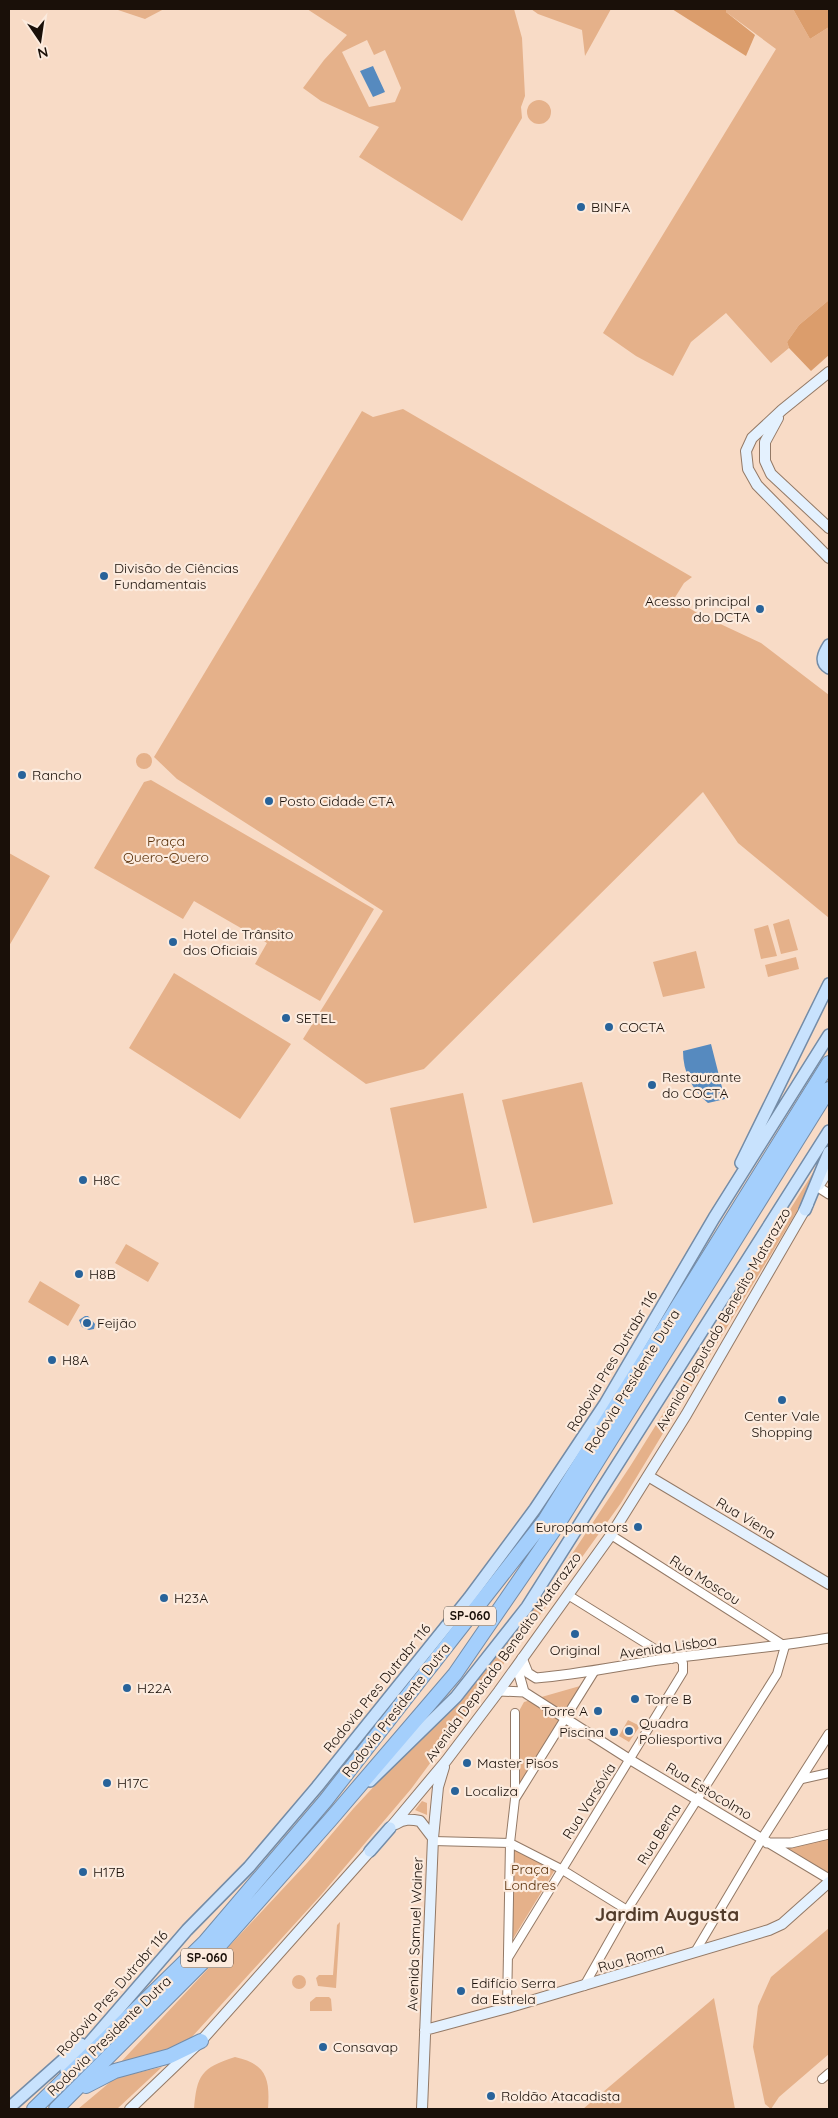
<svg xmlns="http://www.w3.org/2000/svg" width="838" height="2118" font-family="Quicksand,sans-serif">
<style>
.green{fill:#e5b18a;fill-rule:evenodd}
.forest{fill:#db9d6c}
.water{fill:#568abf}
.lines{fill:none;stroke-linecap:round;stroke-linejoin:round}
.minor-casing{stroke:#937966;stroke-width:10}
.tertiary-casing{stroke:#937966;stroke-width:11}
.secondary-casing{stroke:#937966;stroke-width:12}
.primary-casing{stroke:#748ca7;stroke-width:14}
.motorway-casing{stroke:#748ca7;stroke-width:16}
.minor{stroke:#fff;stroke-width:8}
.tertiary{stroke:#fff;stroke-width:9}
.secondary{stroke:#e4f1fe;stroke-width:10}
.primary{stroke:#c8e2fd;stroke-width:11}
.motorway{stroke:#a4cffc;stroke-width:14}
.poi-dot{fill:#28639a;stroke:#fcebde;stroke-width:2}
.labels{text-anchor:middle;stroke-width:4.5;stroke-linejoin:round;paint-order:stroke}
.shield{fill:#fcebde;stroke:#5e5249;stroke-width:1}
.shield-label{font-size:12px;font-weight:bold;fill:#1a1009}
.poi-label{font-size:14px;fill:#1a1009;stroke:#fcebde;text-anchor:start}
.park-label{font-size:14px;fill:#5a310a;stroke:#fcebde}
.street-label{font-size:14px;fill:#1a1009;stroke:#fcebde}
.district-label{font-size:19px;font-weight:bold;fill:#523c2b;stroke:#fcebde}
</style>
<rect width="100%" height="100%" fill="#f8dbc6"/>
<path class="green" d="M115,9h49l-19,10z
M307,9h207l8,29 3,58 -4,11 1,11 -60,103 -103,-64 20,-30 -58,-26 -18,-13 21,-28 23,-25zM367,40l7,15 11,-5 16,38 -6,14 -26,5 -27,-55z
M531,9h80l-26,47 -3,-26 -44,-16z
M727,9h66l17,30 19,-12v273l-30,25 -12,17 2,6 -18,15 -45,-50 -35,29 -18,34 -37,-20 -33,-23 173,-284 -50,-37z
M527 112a12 12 0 1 1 24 0a12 12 0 1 1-24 0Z
M403,409l289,168 -8,6 -10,16 25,15 62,29 68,52v223l-91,-75 -35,-51 -279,277 -58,15 -63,-45 80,-128 -206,-132 -23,-22 208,-346 11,6z
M136 761a8 8 0 1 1 16 0a8 8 0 1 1-16 0Z
M151,780l223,129 -54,92 -65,-37 12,-21 -73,-42 -11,18 -89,-51 50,-86z
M9,853l41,23 -41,70z
M789,919l9,31 -17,4 -8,-30z
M768,925l9,31 -16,3 -7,-30z
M696,951l9,37 -42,9 -10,-35z
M796,957l3,12 -31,8 -3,-12z
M174,973l117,71 -51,75 -111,-71z
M582,1082l31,122 -80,19 -31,-123z
M463,1093l24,115 -73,15 -24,-115z
M829,1147v11l-208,345 -59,82 -151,204 -90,106 -131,144 -15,11 -56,14 188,-201 46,-54 143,-154 31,-38 35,-48 69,-104z
M126,1244l33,19 -11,19 -33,-19z
M40,1281l40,24 -12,21 -40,-24z
M580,1686l-61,98v-73l5,-9z
M628,1720l12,6 -11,16 -10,-6z
M422,1801l5,2v12l-12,-5z
M829,1836v41l-43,-26 2,-4z
M512,1848l44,20 -45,74z
M340,1922l-4,66 -18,-2 -2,-8 3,-3h14l4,-50z
M829,1928v126l-50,43 -8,12 -6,-5 -12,-57 5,-41 13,-29z
M292 1982a7 7 0 1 1 14 0a7 7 0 1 1-14 0Z
M316,1997h13l2,2 1,12h-22v-9z
M714,1998l21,111h-152z
M235,2057c32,7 35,22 33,52h-74c3,-34 7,-41 41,-52z
M162,2067l-45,42h-39l37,-31z"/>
<path class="forest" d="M672,9h55l-1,3 29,23 -9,21z
M793,9h36v18l-19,12z
M829,300v55l-18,16 -22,-23 -2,-6 12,-17z"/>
<path class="water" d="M373,66l12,26 -12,5 -13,-26z
M711,1044l14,55 -17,4c-16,-13 -25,-31 -25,-52z
M85,1316h3l7,8 -1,5 -5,1 -7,-3 -3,-7z"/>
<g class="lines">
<g class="minor-casing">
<path id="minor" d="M568,1595l103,64
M802,1779l27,-6
M515,1799l79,-127
M433,1841l77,2 51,26 66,41
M695,1952l67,-113
M508,1958l175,-286v-9l-4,-5
M584,1986l43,-76 150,-236 8,-28 -174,-111
M507,2008l3,-165 5,-44v-86
M822,2079l7,-6"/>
</g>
<g class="tertiary-casing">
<path id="tertiary" d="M818,1187l11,7
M522,1658l6,15 8,5c47,-4 91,-14 137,-20 52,-7 104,-11 156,-20
M517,1667l7,25
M499,1691l25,1 105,67 200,120
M762,1839l67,-105
M767,1843h24l38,-9"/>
</g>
<g class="secondary-casing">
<path id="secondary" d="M829,372l-47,38 -30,28 -6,13 2,18 9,16 72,73
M778,418l-13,24v19l6,13 58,54
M819,1185l10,-16
M648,1476l181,108
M396,1824c8,-5 14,-5 24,-3l13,17
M390,1828l56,-67 53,-70 112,-156 75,-120 122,-211
M425,2030l82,-22 262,-78 13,-6 47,-42
M130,2109l71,-68 169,-190
M422,2109l11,-271 5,-51 6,-20"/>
</g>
<g class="primary-casing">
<path id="primary" d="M829,645c-5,8 -10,17 0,23
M741,1163l88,-179
M805,1210l24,-58
M370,1781l86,-84 71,-90 302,-476
M370,1851l20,-23
M66,2070l121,-140 62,-63 68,-80 152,-189 66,-89 70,-105 109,-186 115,-183
M9,2108l72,-64"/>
</g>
<g class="motorway-casing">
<path id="motorway" d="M86,2086l29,-15 55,-15 31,-15
M34,2109l171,-167 121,-142 219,-280 284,-457
M56,2109l161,-161 114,-129 124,-145 103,-150 271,-435"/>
</g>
<use href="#minor" class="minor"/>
<use href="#tertiary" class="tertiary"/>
<use href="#secondary" class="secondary"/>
<use href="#primary" class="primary"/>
<use href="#motorway" class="motorway"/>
</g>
<g class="poi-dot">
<circle cx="581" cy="207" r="5"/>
<circle cx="104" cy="576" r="5"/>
<circle cx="760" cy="609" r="5"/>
<circle cx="22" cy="775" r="5"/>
<circle cx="269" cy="801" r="5"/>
<circle cx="173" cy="942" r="5"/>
<circle cx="286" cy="1018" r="5"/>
<circle cx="609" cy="1027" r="5"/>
<circle cx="652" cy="1085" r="5"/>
<circle cx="83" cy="1180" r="5"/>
<circle cx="79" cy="1274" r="5"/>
<circle cx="87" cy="1323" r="5"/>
<circle cx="52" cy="1360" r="5"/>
<circle cx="782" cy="1400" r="5"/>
<circle cx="638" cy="1527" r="5"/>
<circle cx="164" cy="1598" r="5"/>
<circle cx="575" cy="1634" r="5"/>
<circle cx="127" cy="1688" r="5"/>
<circle cx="635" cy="1699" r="5"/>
<circle cx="598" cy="1711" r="5"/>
<circle cx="629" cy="1731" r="5"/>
<circle cx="614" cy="1732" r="5"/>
<circle cx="467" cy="1763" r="5"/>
<circle cx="107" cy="1783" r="5"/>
<circle cx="455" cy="1791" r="5"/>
<circle cx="83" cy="1872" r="5"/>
<circle cx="461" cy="1991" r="5"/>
<circle cx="323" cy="2047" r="5"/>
<circle cx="491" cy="2096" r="5"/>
</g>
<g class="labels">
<g class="shield">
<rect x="444" y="1606.5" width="52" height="19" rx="4"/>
<rect x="181" y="1948.5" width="52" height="19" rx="4"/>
</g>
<g class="shield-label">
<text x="470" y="1620">SP-060</text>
<text x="207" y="1962">SP-060</text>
</g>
<g class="poi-label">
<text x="591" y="212">BINFA</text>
<text x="114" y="573">Divisão de Ciências<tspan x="114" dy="16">Fundamentais</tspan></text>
<text x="750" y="606" text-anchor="end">Acesso principal<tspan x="750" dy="16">do DCTA</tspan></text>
<text x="32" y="780">Rancho</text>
<text x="279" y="806">Posto Cidade CTA</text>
<text x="183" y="939">Hotel de Trânsito<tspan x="183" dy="16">dos Oficiais</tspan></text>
<text x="296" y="1023">SETEL</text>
<text x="619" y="1032">COCTA</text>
<text x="662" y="1082">Restaurante<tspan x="662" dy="16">do COCTA</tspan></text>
<text x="93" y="1185">H8C</text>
<text x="89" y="1279">H8B</text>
<text x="97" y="1328">Feijão</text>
<text x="62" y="1365">H8A</text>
<text x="782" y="1421" text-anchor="middle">Center Vale<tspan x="782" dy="16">Shopping</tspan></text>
<text x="628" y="1532" text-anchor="end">Europamotors</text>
<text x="174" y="1603">H23A</text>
<text x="575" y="1655" text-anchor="middle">Original</text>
<text x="137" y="1693">H22A</text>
<text x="645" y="1704">Torre B</text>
<text x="588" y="1716" text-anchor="end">Torre A</text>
<text x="639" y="1728">Quadra<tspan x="639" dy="16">Poliesportiva</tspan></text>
<text x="604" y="1737" text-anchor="end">Piscina</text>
<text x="477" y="1768">Master Pisos</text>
<text x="117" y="1788">H17C</text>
<text x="465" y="1796">Localiza</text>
<text x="93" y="1877">H17B</text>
<text x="471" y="1988">Edifício Serra<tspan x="471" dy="16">da Estrela</tspan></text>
<text x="333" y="2052">Consavap</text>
<text x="501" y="2101">Roldão Atacadista</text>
</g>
<g class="park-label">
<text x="166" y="846">Praça<tspan x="166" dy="16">Quero-Quero</tspan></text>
<text x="530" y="1874">Praça<tspan x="530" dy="16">Londres</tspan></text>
</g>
<g class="street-label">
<text transform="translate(723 1319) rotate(-60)" y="5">Avenida Deputado Benedito Matarazzo</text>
<text transform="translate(612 1361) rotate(-59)" y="5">Rodovia Pres Dutrabr 116</text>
<text transform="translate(632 1381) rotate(-58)" y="5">Rodovia Presidente Dutra</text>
<text transform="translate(746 1518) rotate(31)" y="5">Rua Viena</text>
<text transform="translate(705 1580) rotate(32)" y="5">Rua Moscou</text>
<text transform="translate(668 1647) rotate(-8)" y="5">Avenida Lisboa</text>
<text transform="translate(503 1657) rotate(-54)" y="5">Avenida Deputado Benedito Matarazzo</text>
<text transform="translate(377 1688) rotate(-51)" y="5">Rodovia Pres Dutrabr 116</text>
<text transform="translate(396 1710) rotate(-52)" y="5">Rodovia Presidente Dutra</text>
<text transform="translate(709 1791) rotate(31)" y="5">Rua Estocolmo</text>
<text transform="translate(589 1801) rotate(-58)" y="5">Rua Varsóvia</text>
<text transform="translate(659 1834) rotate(-58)" y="5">Rua Berna</text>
<text transform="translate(415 1934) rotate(-88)" y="5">Avenida Samuel Wainer</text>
<text transform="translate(631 1958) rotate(-17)" y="5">Rua Roma</text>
<text transform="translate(112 1993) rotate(-49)" y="5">Rodovia Pres Dutrabr 116</text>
<text transform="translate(109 2036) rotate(-44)" y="5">Rodovia Presidente Dutra</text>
</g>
<g class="district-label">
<text x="667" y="1921">Jardim Augusta</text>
</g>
</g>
<rect width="838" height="2118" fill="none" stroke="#1a1009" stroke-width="20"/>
<g transform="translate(40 40) rotate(167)" stroke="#fcebde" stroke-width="4" paint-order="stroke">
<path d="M0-4L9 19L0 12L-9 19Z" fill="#1a1009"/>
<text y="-8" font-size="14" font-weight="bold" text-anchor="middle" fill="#1a1009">N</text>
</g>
</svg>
